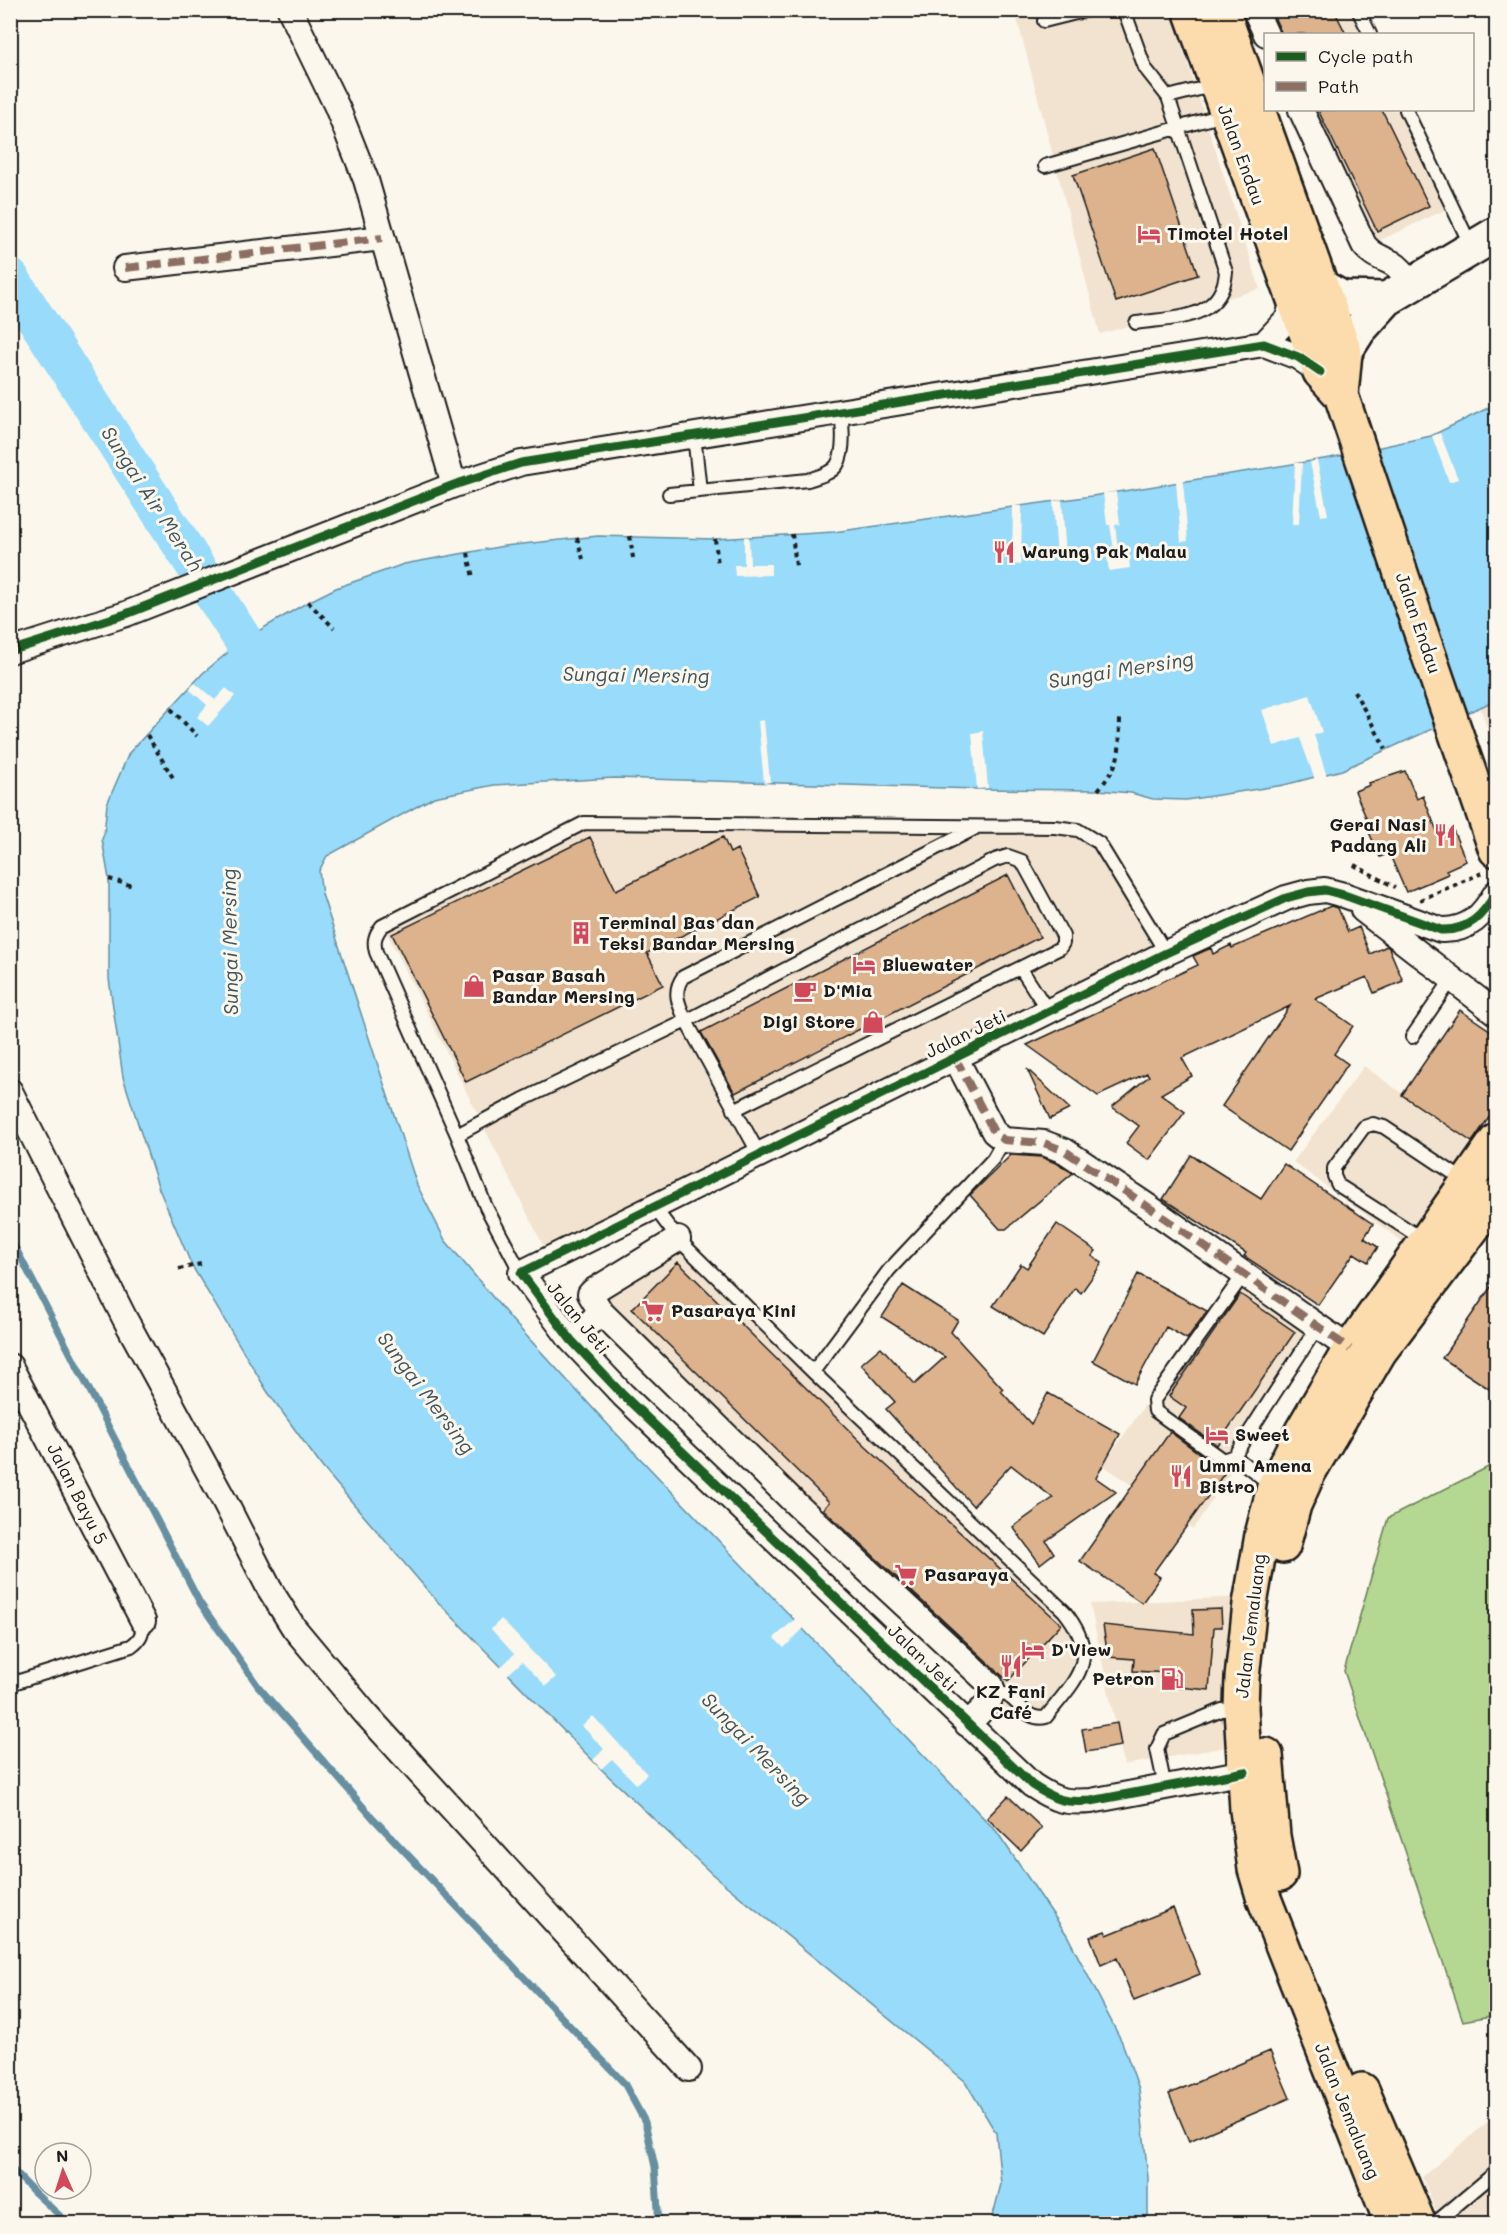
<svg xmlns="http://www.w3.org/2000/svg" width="1507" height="2234" font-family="Mali,sans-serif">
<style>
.built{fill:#f2e3d0}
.green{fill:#b4d791;stroke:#687a56;stroke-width:1.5}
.water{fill:#98dbfa;stroke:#668fa1;stroke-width:1.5}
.pier{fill:#fbf7ec}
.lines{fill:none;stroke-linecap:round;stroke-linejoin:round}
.stream{stroke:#668fa1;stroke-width:7}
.river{stroke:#98dbfa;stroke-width:39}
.building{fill:#dcb38d;stroke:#1c1c1c;stroke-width:1.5}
.lane-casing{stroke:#1c1c1c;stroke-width:16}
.street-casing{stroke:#1c1c1c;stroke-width:28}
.secondary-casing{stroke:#1c1c1c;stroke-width:38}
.highway-casing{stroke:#1c1c1c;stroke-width:38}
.path{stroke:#1c1c1c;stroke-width:4;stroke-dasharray:4.5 4.5;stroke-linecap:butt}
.lane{stroke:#fbf7ec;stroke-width:12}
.street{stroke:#fbf7ec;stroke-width:24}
.secondary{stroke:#fbf7ec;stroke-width:33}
.highway{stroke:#fcdcac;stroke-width:33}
.quiet{stroke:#8d6e63;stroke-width:8;stroke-dasharray:15 8;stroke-linecap:butt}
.cycleway-casing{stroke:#fbf7ec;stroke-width:13}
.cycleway{stroke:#1b5e20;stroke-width:9}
.labels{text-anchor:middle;stroke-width:6;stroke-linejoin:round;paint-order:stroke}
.street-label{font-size:18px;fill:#1c1c1c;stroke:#fbf7ec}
.poi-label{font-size:18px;font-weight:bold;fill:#1c1c1c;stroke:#fbf7ec;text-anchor:start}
.water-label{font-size:20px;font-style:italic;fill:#41555f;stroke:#fbf7ec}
</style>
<rect width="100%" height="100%" fill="#fbf7ec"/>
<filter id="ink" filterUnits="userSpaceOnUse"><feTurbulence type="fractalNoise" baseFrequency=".0167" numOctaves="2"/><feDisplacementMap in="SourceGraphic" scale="12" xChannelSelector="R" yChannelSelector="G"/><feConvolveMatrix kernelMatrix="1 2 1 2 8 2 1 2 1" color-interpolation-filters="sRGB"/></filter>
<g filter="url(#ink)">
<path class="built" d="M1015,11h156l89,278 -160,45z
M1246,11h105l12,23h-97l-1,19z
M1292,110h107l48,99 -90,42z
M1496,700v54l-16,-47z
M585,829l467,3 21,2 23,13 60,100 -609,306 -162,-324z
M1364,1066l112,80 -69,99 -114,-83z
M678,1231l210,206 184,174 9,12 8,35 -3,16 -35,47 -22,2 -30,-18 -414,-419z
M1235,1276l85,61 -127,192 -90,-64z
M1244,1597l-6,148 -114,20 -34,-161z
M1496,2115v108h-55l-19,-46z"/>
<path class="green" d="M1496,1463v552l-33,6 -119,-350 44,-153z"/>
<path class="water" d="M1496,404v296l-154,70 -58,15 -98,15 -33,-1 -22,-6 -33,-3 -121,-1 -362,-11 -121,7 -60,12 -107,59 -8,15 3,23 95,291 28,55 66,79 100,109 386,404 70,103 55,107 17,47 9,89v45h-157l10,-39 -5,-51 -31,-52 -253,-207 -111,-105 -166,-170 -113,-132 -55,-76 -75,-125 -33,-77 -36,-112 -14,-98v-100l-7,-40 2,-5 3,-30 22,-51 74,-80 40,-33 65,-38 28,-14 68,-24 100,-18 94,-10 117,3 119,-7 258,-36 238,-38 101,-22z"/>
<path class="pier" d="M1440,433l18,46 -9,3 -17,-46z
M1317,460l11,55 -7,1 -11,-54z
M1295,463h7l-3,61h-7z
M1176,481h7l5,60 -7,1z
M1116,492l4,32 -5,1 3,24 10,-1 2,20 -21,3 -3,-20 8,-1 -4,-25h-3l-4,-32z
M1062,500l4,57 -9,1 -4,-57z
M1013,506h9l-1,59 -9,-1z
M744,537h5l1,27h21v11l-36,1 -1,-11h10z
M195,683l20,17 11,-12 9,8 -27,30 -11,-9 10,-12 -18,-16z
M1310,695l12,37 -8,3 13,42 -12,3 -15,-42 -26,8 -12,-36z
M764,720l6,62 -6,1 -6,-62z
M983,731l5,57 -11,1 -5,-56z
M501,1619l55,58 -10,9 -24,-24 -16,14 -7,-7 15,-15 -23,-25z
M795,1619l9,9 -20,20 -10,-10z
M593,1716l54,58 -11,10 -24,-25 -11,10 -8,-9 11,-11 -22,-23z"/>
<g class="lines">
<path class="stream" d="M10,1237l190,366 58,83 115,132 251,265 21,39 10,45 4,57
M10,2167l25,26 34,31"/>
<path class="river" d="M10,278l262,407"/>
</g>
<path class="building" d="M1271,10h63l12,24h-64z
M1318,110h64l47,96 -52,25z
M1155,148l43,127 -82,27 -43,-127z
M1405,771l12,28 6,-3 16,40 14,-6 13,31 -20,9 2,4 -42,18 -17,-39 -9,4 -16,-36 3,-1 -12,-29 15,-6 -1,-2z
M590,837l26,53 107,-53 7,16 7,-4 23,48 -113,56 16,32 -197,97 -74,-148z
M1008,875l32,62 -305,156 -34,-61z
M1331,906l7,2 10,24 11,-5 11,27 17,-8 2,2 14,33 -29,12 -7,-16 -52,22 38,27 -19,28 14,10 -60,87 -66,-45 68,-100 -108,52 10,18 -31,18 24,18 -36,48 -23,-17 13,-17 -27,-19 37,-31 -2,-3 -49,23 -71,-51 171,-80 -5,-9 18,-8 2,6 18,-9 1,3z
M1460,1010l37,25v71l-25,36 -70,-47z
M1027,1069l43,40 -20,10z
M1011,1155l30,2 17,7 15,9 -67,56h-6l-30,-34z
M1191,1155l70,44 23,-35 89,60 -9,14 14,9 -10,15 -14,-9 -36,52 -74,-49 2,-3 -83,-54z
M1057,1224l39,27 -4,5 10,7 -21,30 -6,-5 -32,49 -50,-31 28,-42 6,4z
M678,1262l188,185 195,177 -53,57 -185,-172 6,-7 -197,-193z
M1138,1274l69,37 -20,28 -21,-12 -31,57 -42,-23z
M1497,1278v116l-55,-36z
M903,1285l55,35 -7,12 52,57 -2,2 30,33 17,-31 72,41 -24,44 20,14 -70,49 8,12 -14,11 -27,-37 40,-29 -42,-33 -38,41 -87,-97 9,-7 -34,-38 20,-17 34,37 30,-27 -63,-40z
M1240,1294l55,38 -78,113 -38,-27 7,-10 -17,-12z
M1170,1432l48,35 10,1 -75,105 7,4 -18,26 -62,-42z
M1221,1609l1,18h-8l-5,63 -40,-4 1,-13 -37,-2 1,-12 -26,-2 -5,-32 91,9 -1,-24z
M1117,1723l4,23 -35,6 -4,-23z
M1008,1796l34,32 -21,23 -34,-33z
M1173,1908l27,66 -66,27 -17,-43 -16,7 -11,-28 15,-6 2,4z
M1270,2051l20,47 -101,43 -20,-47z"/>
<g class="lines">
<g class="lane-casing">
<path id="lane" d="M1124,10l21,58 23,29 58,175c-4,49 -52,45 -90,51
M1358,10l12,24
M1044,21l44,-11
M1168,97l47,-12
M1406,110l65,136
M1045,166l181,-52
M694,435l6,56
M669,494l139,-14c9,-3 23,-6 29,-15 8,-13 6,-37 4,-52
M1021,969l27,42
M1412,1037l40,-58
M457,1135l-81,-183c-3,-11 -1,-17 6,-26l202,-103 471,4 23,3 21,13 67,110
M759,1154l-73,-133c-7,-16 -14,-29 -3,-44l291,-148
M654,1207l24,32 135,133 251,239c38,47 13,67 -18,106 -24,6 -28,-26 -53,-25
M1424,1240l-86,-55 -4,-9v-8l30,-41 9,-3 11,3 81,54
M521,1273l-35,-66 -29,-72 65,-35 164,-79 309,-161 13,-4 14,5 41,75v7l-3,5 -326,162
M813,1372l76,-102 104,-111 11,-19
M1234,1456l-11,4 -68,-49 -1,-11 90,-126
M1234,1456l84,-130
M1234,1456l40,31
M10,1684l121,-38c10,-7 12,-13 12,-25
M1165,1787l-8,-38 7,-15 58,-24 18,-2
M1434,2224l62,-52"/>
</g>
<g class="street-casing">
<path id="street" d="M290,10l47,97 29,73 88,305
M1255,10l11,24
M1301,110l63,135c8,10 16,12 28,18 9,5 14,14 20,22
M125,268l257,-30
M1264,344l24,-26 5,-17
M10,651l116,-37 328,-129 67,-22 743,-119 34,13 22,15
M1363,910l133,103
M955,1057l39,75 10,8 40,3 21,8 85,57 200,141
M10,1091l115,228 100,183 44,86 25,40 71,85 324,356
M601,1312l-11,-18 3,-3 85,-52
M571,1340l30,-28 196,193 194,180c5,17 -13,28 -24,39
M10,1366l133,255
M1245,1772l-154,29c-28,2 -36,-1 -59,-16l-409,-390 -52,-55 -50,-67 645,-320 120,-55 22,-6 17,-2 19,5 97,35c28,1 42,-15 55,-37"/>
</g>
<g class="secondary-casing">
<path id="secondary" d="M1322,287l20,11 45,1 109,-65
M1345,352l14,-22 28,-31"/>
</g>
<g class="highway-casing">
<path id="highway" d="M1190,10l130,362 21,23
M1222,10l123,342 -4,43 76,226 79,229
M1283,1546l11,-41 15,-33 71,-121 116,-154
M1266,1755l7,81 7,38
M1362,2090l57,134
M1392,2224l-129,-328 -8,-27 -8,-59 -6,-102 1,-30 8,-74 12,-69 12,-48 29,-58 47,-80 146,-208"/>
</g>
<path class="path" d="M792,534l4,32
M630,536l3,22
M577,538l6,21
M715,539l3,26
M468,553l5,25
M308,602l26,26
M1354,691l32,58
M171,709l26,27
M147,735l28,46
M1488,744l8,-5
M1098,790c24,-29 21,-35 22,-71
M1354,865l41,22
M109,879l24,7
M1420,900l62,-27
M179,1269l26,-6"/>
<use href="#lane" class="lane"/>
<use href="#street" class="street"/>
<use href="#secondary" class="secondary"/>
<use href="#highway" class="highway"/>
<path class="quiet" d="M125,268l257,-30
M955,1057l39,75 10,8 40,3 21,8 85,57 200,141"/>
<g class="cycleway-casing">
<path id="cycleway" d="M10,651l116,-37 328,-129 67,-22 743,-119 34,13 22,15
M1245,1772l-154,29c-28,2 -36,-1 -59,-16l-409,-390 -52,-55 -50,-67 645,-320 120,-55 22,-6 17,-2 19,5 97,35c28,1 42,-15 55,-37"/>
</g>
<use href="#cycleway" class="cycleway"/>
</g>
</g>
<defs>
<g id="hotel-bare" transform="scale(1.8)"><path d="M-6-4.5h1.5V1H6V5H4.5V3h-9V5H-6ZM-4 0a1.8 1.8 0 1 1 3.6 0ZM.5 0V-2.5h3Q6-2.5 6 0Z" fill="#d1495b" stroke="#fbf7ec" stroke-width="2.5" paint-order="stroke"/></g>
<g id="restaurant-bare" transform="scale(1.8)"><path d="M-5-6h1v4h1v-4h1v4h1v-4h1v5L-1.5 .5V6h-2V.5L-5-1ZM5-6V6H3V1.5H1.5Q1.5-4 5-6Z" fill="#d1495b" stroke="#fbf7ec" stroke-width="2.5" paint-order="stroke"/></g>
<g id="building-bare" transform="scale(1.8)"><path d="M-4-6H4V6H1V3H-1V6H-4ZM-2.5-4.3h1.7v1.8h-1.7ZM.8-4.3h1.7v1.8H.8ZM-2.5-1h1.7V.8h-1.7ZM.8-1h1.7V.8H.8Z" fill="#d1495b" stroke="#fbf7ec" stroke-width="2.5" paint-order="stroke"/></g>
<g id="shop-bare" transform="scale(1.8)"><path d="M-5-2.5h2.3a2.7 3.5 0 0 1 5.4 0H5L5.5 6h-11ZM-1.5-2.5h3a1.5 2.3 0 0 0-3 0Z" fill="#d1495b" stroke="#fbf7ec" stroke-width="2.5" paint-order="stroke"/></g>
<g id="cafe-bare" transform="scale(1.8)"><path d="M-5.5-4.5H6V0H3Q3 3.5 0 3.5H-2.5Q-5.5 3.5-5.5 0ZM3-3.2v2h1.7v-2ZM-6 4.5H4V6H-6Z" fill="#d1495b" stroke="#fbf7ec" stroke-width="2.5" paint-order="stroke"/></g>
<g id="supermarket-bare" transform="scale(1.8)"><path d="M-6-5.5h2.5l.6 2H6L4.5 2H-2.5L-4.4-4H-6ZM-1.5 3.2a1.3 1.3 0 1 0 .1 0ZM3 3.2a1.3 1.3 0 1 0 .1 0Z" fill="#d1495b" stroke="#fbf7ec" stroke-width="2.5" paint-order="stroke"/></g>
<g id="fuel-bare" transform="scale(1.8)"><path d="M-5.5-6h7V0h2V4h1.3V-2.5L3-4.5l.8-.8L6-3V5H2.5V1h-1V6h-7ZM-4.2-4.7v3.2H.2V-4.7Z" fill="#d1495b" stroke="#fbf7ec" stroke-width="2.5" paint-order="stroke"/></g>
</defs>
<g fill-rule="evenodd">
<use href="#hotel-bare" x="1149" y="234"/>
<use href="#restaurant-bare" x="1004" y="552"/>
<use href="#restaurant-bare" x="1445" y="835"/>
<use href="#building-bare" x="581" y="933"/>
<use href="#hotel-bare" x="864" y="965"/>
<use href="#shop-bare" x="474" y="986"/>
<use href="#cafe-bare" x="805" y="991"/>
<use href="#shop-bare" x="873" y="1022"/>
<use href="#supermarket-bare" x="653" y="1311"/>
<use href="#hotel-bare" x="1217" y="1435"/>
<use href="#restaurant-bare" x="1181" y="1476"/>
<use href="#supermarket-bare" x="906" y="1575"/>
<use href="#hotel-bare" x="1033" y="1650"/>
<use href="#restaurant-bare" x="1011" y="1666"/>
<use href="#fuel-bare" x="1172" y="1679"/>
</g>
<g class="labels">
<g class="street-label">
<text transform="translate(1241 155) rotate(70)" y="6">Jalan Endau</text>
<text transform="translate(1418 623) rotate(71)" y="6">Jalan Endau</text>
<text transform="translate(966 1034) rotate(-26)" y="6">Jalan Jeti</text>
<text transform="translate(578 1318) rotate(51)" y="6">Jalan Jeti</text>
<text transform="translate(77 1494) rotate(63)" y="6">Jalan Bayu 5</text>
<text transform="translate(1251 1626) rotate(-83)" y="6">Jalan Jemaluang</text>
<text transform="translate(922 1658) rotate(44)" y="6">Jalan Jeti</text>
<text transform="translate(1347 2111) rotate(68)" y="6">Jalan Jemaluang</text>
</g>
<g class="poi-label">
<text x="1167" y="240">Timotel Hotel</text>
<text x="1022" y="558">Warung Pak Malau</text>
<text x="1427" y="831" text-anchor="end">Gerai Nasi<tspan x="1427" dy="21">Padang Ali</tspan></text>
<text x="599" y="929">Terminal Bas dan<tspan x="599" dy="21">Teksi Bandar Mersing</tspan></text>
<text x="882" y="971">Bluewater</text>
<text x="492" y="982">Pasar Basah<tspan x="492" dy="21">Bandar Mersing</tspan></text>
<text x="823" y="997">D'Mia</text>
<text x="855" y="1028" text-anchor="end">Digi Store</text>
<text x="671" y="1317">Pasaraya Kini</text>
<text x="1235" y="1441">Sweet</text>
<text x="1199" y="1472">Ummi Amena<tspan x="1199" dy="21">Bistro</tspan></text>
<text x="924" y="1581">Pasaraya</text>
<text x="1051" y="1656">D'View</text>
<text x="1154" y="1685" text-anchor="end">Petron</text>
<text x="1011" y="1698" text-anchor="middle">KZ Fani<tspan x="1011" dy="21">Café</tspan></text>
</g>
<g class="water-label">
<text transform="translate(152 499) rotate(57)" y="7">Sungai Air Merah</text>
<text transform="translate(1121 670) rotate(-9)" y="7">Sungai Mersing</text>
<text transform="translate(636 675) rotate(1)" y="7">Sungai Mersing</text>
<text transform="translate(230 942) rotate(-91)" y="7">Sungai Mersing</text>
<text transform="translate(426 1393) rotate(53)" y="7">Sungai Mersing</text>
<text transform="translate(756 1749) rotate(46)" y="7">Sungai Mersing</text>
</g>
</g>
<rect width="1507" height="2234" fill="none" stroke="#fbf7ec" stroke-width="36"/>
<rect x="18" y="18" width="1471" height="2198" fill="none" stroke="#1c1c1c" stroke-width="2" filter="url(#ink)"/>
<rect x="1264" y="33" width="210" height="78" fill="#fbf7ec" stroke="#a29f99" stroke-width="1.5"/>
<rect x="1276" y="52" width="30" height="9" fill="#1b5e20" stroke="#a29f99" stroke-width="1.5"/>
<text x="1318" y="63" font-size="18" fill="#1c1c1c">Cycle path</text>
<rect x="1276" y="82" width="30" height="9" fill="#8d6e63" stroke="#a29f99" stroke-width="1.5"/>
<text x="1318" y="93" font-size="18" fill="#1c1c1c">Path</text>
<g transform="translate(63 2171) rotate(357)"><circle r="28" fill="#fbf7ec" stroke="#a29f99" stroke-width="1.5"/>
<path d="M0-4.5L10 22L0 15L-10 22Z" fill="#d1495b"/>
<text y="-9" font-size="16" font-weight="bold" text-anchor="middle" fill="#1c1c1c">N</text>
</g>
</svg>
